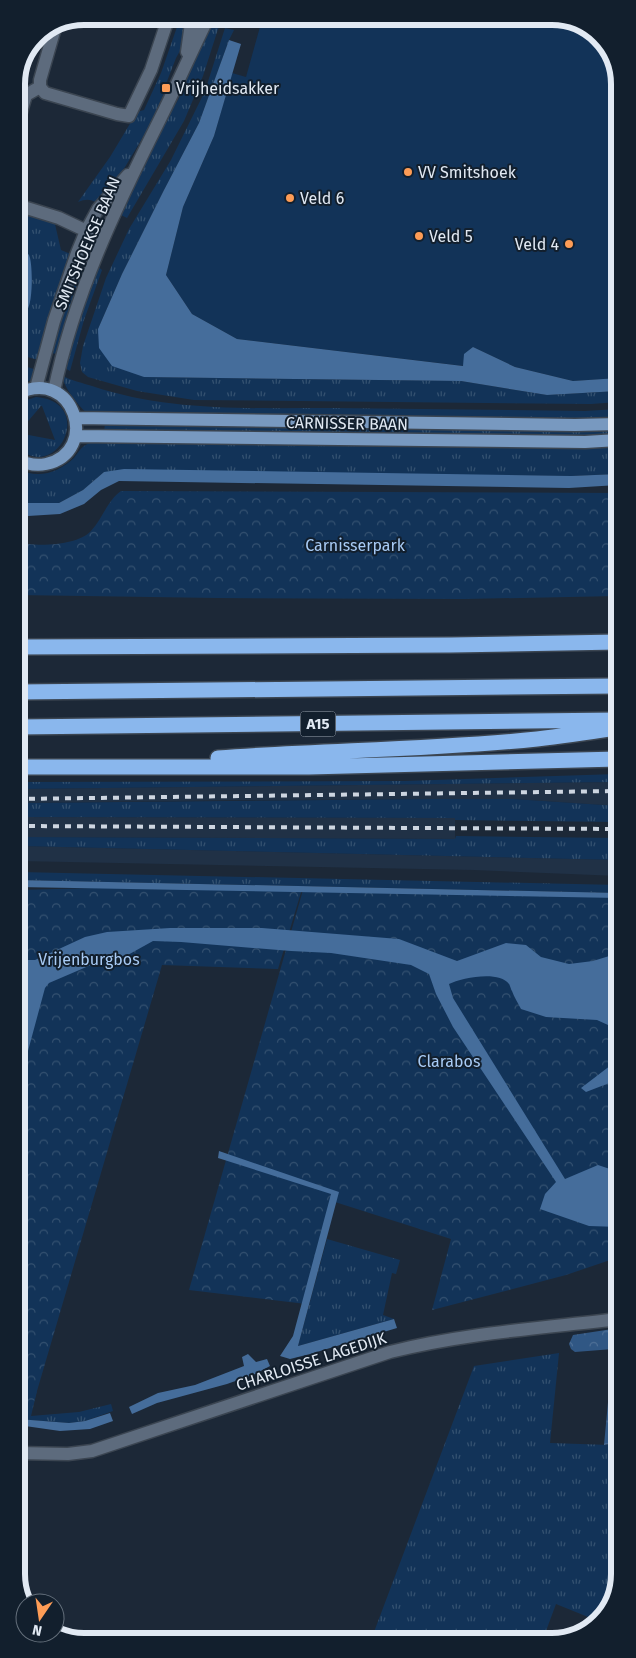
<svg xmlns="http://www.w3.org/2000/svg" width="636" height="1658" font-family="'Fira Sans',sans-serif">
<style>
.built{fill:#203146}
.grass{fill:url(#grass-tufts);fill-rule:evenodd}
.forest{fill:url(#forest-crowns)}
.park{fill:url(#park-crowns)}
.garden{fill:#123358}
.water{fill:#456d9b}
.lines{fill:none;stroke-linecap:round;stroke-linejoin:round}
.minor-casing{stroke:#3b4551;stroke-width:15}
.major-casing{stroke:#3b4551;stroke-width:15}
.highway-casing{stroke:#3b4551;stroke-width:18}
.minor{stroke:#5d6b7d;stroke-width:12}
.major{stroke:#7899c0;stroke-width:12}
.highway{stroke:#8ab7ed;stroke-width:15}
.rail{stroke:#cdd5e0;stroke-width:4;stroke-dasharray:6 6;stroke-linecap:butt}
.poi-dot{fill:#fd9c56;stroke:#121f2d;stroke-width:2}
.labels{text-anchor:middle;stroke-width:4;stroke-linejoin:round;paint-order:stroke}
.shield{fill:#121f2d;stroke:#a3acb8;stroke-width:1}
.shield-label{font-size:15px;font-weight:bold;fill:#e1e9f3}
.poi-label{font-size:16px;fill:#e1e9f3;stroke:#121f2d;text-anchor:start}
.street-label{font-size:16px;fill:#e1e9f3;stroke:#121f2d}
.park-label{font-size:16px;fill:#a8cbf5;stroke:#121f2d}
.rim{fill:none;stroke:#e1e9f3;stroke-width:6}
</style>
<defs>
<pattern id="grass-tufts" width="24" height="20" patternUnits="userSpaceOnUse" patternTransform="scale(1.25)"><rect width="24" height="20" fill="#123358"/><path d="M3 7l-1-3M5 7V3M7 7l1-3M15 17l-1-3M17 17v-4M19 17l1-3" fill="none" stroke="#345170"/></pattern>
<pattern id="forest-crowns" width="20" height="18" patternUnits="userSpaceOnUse" patternTransform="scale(1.25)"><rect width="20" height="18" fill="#305784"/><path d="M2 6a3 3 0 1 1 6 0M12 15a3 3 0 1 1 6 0" fill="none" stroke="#4e6f96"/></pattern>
<pattern id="park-crowns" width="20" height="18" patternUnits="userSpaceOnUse" patternTransform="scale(1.25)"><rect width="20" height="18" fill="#123358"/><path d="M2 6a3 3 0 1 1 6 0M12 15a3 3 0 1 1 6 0" fill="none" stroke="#345170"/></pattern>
</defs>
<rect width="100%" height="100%" fill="#1c2837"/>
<path class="built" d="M618,782l1,24 -106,-7 -247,1 -249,3v-14z
M17,817l438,1v21l-437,-2z
M18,846l601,14v16l-145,-6 -456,-9z"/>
<path class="grass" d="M173,16l11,1 -2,30 -6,11 -12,31 1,2 -16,36 -24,40 -28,36c-7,-4 -11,-4 -19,-1l32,-45 27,-45 7,-2 17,-37 16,-46 -4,-6z
M212,21l7,2v3l-16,50 -19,45 -57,97 -8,-4 14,-32 46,-84 22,-61z
M225,28l9,2 -5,10 -30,83 -35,67 -42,84 -24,55 46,48 317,4 86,14 71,-4v11l-27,2 -397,-4 -57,-9 -49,-14 -6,-5 -2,-9 3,-17 23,-68 23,-49 42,-69 34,-69z
M17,208l37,12 7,30 12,5 -35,105 -21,-6v-42l5,2 7,-58 -12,-12z
M77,265l8,5 -27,84 -8,-1z
M96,265l6,5 -18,50 -14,51 -5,-3z
M17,364l20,6c-3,10 -11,13 -20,17z
M63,376c9,5 20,7 29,10 77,26 160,22 240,22 84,1 169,2 253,3l33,-2v11l-530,-6c-8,-6 -26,-28 -25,-38z
M36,397c61,5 21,88 -19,50v-40l10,-7zM41,406h1l13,34 -37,-7z
M105,423l513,5v9l-514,-4z
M99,441l519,4v29l-47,2 -467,-4 -21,18 -24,13h-34l-8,-3v-32c20,12 41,5 57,-10 3,-4 6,-9 10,-12 4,-3 11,-4 15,-5z
M618,774v8l-601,7v-7l388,-1z
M432,799h81l106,7v16l-164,-2v-2l-438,-1v-14z
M456,836l163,2v22l-601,-14v-9l437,2z
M18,872l601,13v8l-601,-13z
M327,1239l73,21 -4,14 -4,-1 -9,42 11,4 -96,27z
M559,1353l-9,90 60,2 6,-2 4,-4v136l-14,40 -8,6 -42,-17 -13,35 -172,1 103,-274z
M37,1391l-6,25 48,-4 32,-8 2,7 -28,10 -16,2 -51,-4v-20z"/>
<path class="forest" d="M619,1328l1,111 -4,4 -12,2 9,-96 -38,3 -4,-3 -2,-5 4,-9z"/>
<path class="park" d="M121,491l497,2v103l-154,3 -246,-1 -201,-3v-53c19,5 60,4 74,-11 12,-13 16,-30 30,-40z
M171,886l131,3 -24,80 -116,-4 -125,426 -7,25 -12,3v-529z
M303,890l316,3v364l-53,18 -134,35 19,-71 -116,-37 -29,102 -117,-14z"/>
<path class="garden" d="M263,16h294l37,14 23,36 1,312 -45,3 -58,-14 -42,-20 -9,19 -227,-27 -45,-25 -26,-39 17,-68 31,-71 18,-63 14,4z"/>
<path class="water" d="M229,40l12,4 -27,92 -31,71 -17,68 26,39 45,25 226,27 1,-12 9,-7 42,20 58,14 45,-3v13l-71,4 -86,-14 -317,-4 -32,-11 -13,-18 -1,-19 24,-55 42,-84 35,-67z
M17,244c3,3 9,7 12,11 4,8 4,49 -2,55 -3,4 -6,3 -10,2z
M124,469l447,7 47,-2v11l-49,3 -450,-7 -18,9 -17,14 -24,10 -32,2 -11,-3v-13l8,3h34l24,-13 21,-18z
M18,880l601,13v5l-601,-11z
M170,928h92l137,11 58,22 49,-18 20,2 15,12 28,7 24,-3 26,-8v77l-22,-10 -51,-3 -25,-8c-3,-6 -7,-12 -9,-18 -1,-1 -2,-6 -3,-7 -10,-14 -48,-6 -60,0l4,14 112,181 33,-14 21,7v55l-30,-1 -49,-17 5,-15 11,-12 -103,-155 -17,-33 -7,-20 -18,-9 -80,-12 -40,-2 -110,-9 -28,-1 -27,15 -28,6 -49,21 -4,5 -27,100v-128h17l50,-23 22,-5z
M619,1059v26l-7,-3 -26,10 -5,-4z
M219,1151l120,41 -41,154 96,-27 3,9 -87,26 -20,5 -10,-3 13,-20 38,-142 -113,-36z
M248,1354l8,8 11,-3 3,7 -15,8 -28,10 -70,19 -25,11 -3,-7 29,-14 37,-8 49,-19 -2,-9z
M110,1413l3,8 -23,8 -30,2 -42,-6v-6l51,4 16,-2z"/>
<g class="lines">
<g class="minor-casing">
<path id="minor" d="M55,28l-15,52v7l5,6 72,21 12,2 22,-46 18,-54
M187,52l5,-36
M16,129l10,-34 14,-8
M17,205l42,13 34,16
M36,388l18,-67 23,-68 9,-22 12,-22 30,-34
M54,391c20,-97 62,-184 106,-272 17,-34 32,-69 49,-103
M18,1453l50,1 24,-3 298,-99c75,-19 153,-24 229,-33"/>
</g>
<g class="major-casing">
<path id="major" d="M17,394c57,-29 84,58 29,70 -10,2 -20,0 -29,-5
M76,418l499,7 43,-1
M76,436l509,6 33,-2"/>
</g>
<g class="highway-casing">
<path id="highway" d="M17,647l434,-2 167,-3
M17,692l601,-6
M17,727l601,-7
M218,758c106,-8 213,-8 319,-19 26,-3 53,-7 79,-11
M17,767h292l309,-8"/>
</g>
<use href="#minor" class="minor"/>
<use href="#major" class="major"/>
<use href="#highway" class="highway"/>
<path class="rail" d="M17,799l602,-8
M17,826l602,3"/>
</g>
<g class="poi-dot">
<rect x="161" y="83" width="10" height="10" rx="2.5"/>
<circle cx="408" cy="172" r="5"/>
<circle cx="290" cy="198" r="5"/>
<circle cx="419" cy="236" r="5"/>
<circle cx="569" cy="244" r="5"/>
</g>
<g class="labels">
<rect class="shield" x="300.5" y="711.5" width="35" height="25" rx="4"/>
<g class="shield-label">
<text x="318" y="729">A15</text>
</g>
<g class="poi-label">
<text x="176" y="94">Vrijheidsakker</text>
<text x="418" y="178">VV Smitshoek</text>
<text x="300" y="204">Veld 6</text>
<text x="429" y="242">Veld 5</text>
<text x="559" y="250" text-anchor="end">Veld 4</text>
</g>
<g class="street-label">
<text transform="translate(87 243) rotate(-67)" y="6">SMITSHOEKSE BAAN</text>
<text transform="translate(347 423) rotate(1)" y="6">CARNISSER BAAN</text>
<text transform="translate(311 1361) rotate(-18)" y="6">CHARLOISSE LAGEDIJK</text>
</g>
<g class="park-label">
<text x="355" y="551">Carnisserpark</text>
<text x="89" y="965">Vrijenburgbos</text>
<text x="449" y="1067">Clarabos</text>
</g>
</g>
<path d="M0 0H636V1658H0ZM84 25H552A59 59 0 0 1 611 84V1574A59 59 0 0 1 552 1633H84A59 59 0 0 1 25 1574V84A59 59 0 0 1 84 25Z" fill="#121f2d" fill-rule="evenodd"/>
<path class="rim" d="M84 25H552A59 59 0 0 1 611 84V1574A59 59 0 0 1 552 1633H84A59 59 0 0 1 25 1574V84A59 59 0 0 1 84 25Z"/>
<g transform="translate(40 1618) rotate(193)"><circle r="24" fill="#121f2d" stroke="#65707c"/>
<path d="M0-4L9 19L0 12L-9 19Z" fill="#fd9c56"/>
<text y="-8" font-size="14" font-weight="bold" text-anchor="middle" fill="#e1e9f3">N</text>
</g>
</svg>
